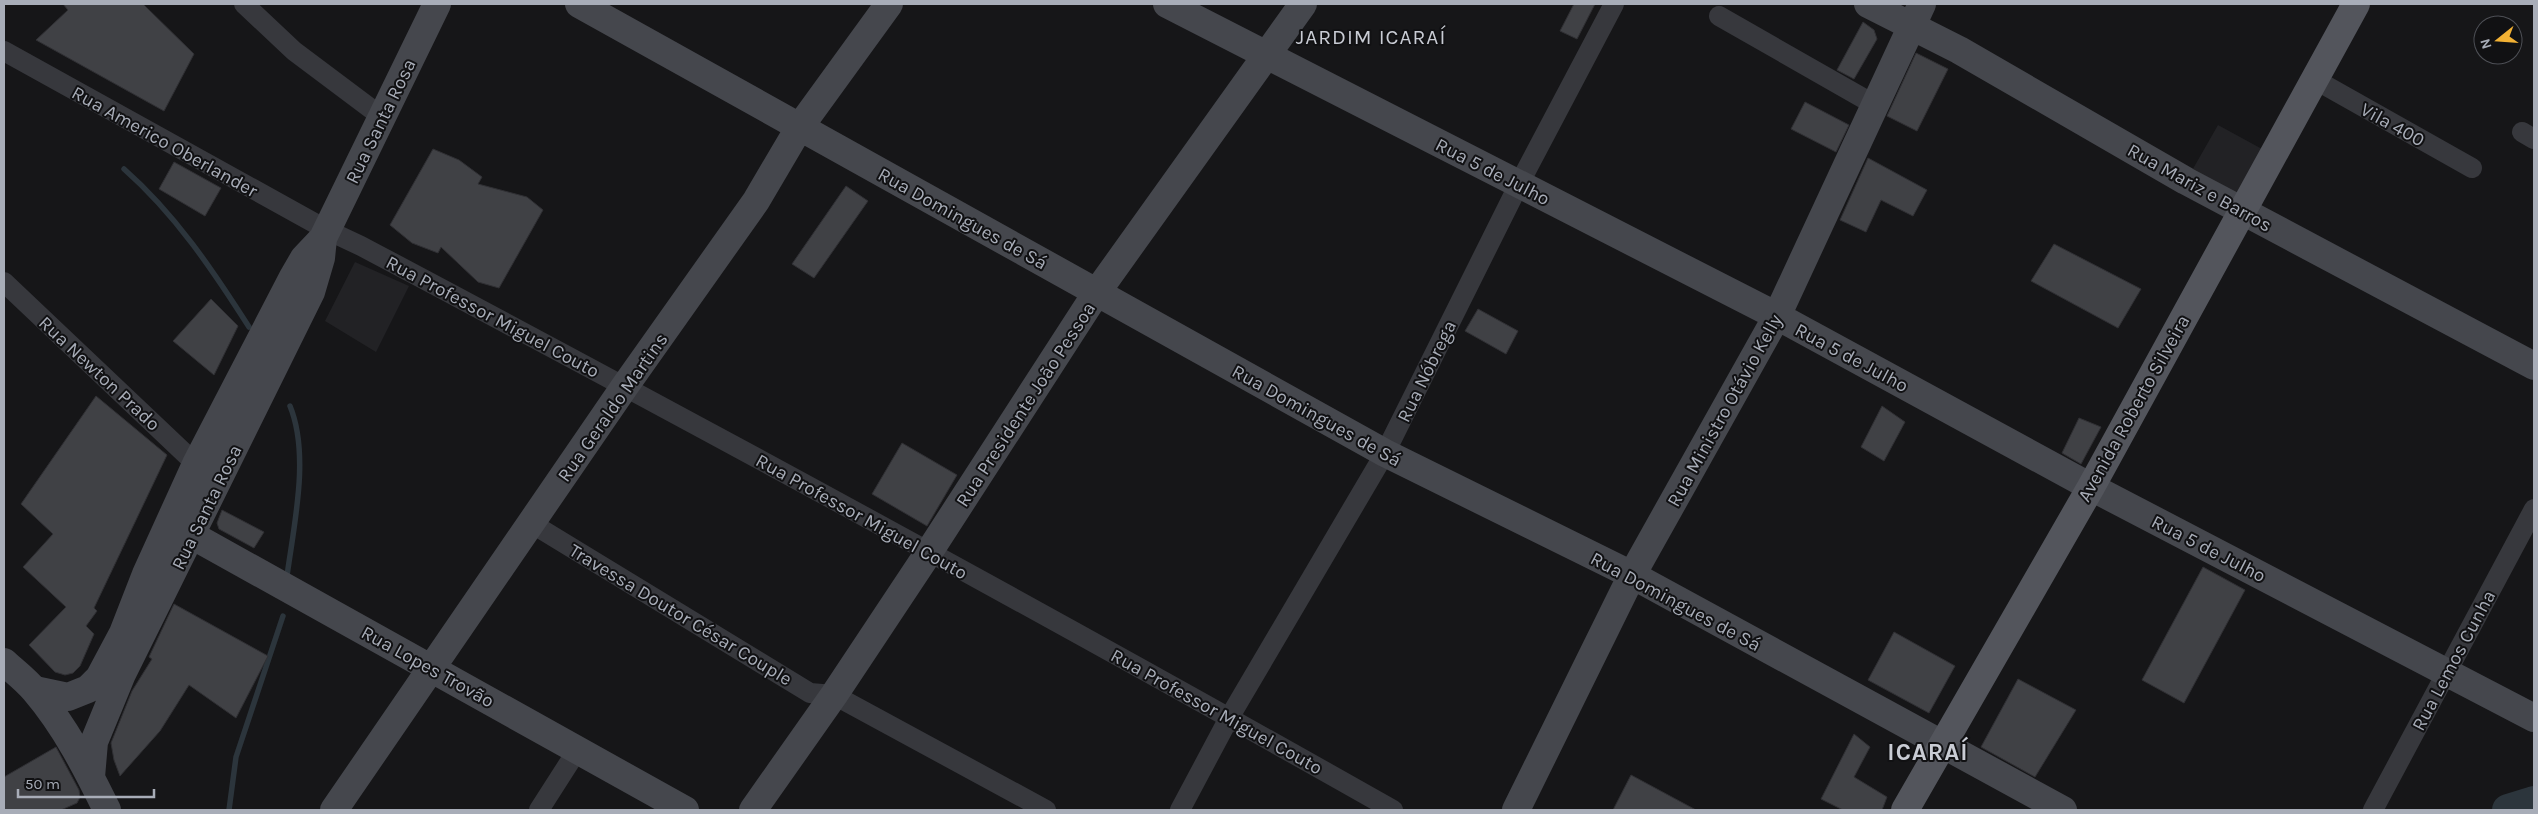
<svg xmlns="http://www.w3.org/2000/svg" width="2538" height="814" font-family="Karla,sans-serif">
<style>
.built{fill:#222225}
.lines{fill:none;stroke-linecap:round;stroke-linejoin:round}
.stream{stroke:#2c353c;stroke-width:5.5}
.river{stroke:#2c353c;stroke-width:32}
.building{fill:#404145;stroke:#303034}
.street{stroke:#37383d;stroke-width:20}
.secondary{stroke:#45474d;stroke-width:28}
.primary{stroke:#53555c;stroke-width:28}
.labels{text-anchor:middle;stroke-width:4;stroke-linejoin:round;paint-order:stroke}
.street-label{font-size:19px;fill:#a8adb8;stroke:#111113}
.quarter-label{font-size:21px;letter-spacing:1px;fill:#c9ccd4;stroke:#111113}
.district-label{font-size:24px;font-weight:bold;letter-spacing:1px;fill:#c9ccd4;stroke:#111113}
</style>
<rect width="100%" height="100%" fill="#161618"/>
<path class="built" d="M2218,125l55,30 -31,55 -56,-29z
M355,262l54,24 -33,66 -51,-31z"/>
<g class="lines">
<path class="stream" d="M124,169c51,45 88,100 125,158
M287,576c7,-52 23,-121 3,-170
M229,810l7,-53 47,-141"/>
<path class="river" d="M2508,810l26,-8"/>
</g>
<path class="building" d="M63,4h80l51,50 -30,57 -128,-71 32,-30z
M1574,4h21l-18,35 -17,-8z
M1863,22l11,8 3,9 -23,40 -17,-9z
M1916,53l32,16 -31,62 -30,-15z
M1805,102l44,23 -13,27 -45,-23z
M433,149l26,11 23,17 -4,7 49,13 16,13 -44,78 -21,-6 -37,-35 -3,6 -26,-10 -22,-18z
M1868,158l59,32 -14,26 -32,-16 -15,32 -26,-12z
M174,162l47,26 -16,28 -46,-27z
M846,186l22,15 -54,77 -22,-14z
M2054,244l87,45 -23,39 -87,-47z
M211,299l27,27 -24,49 -41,-34z
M1478,309l40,22 -12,23 -41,-23z
M96,396l71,59 -73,153 3,3 -11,15 8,8 -14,32 -7,7 -8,2 -10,-3 -26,-27 37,-38 -43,-40 30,-33 -32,-30z
M1882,406l23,16 -21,39 -23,-14z
M2079,418l22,9 -20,37 -19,-11z
M902,443l55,32 -30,51 -55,-32z
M222,510l42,22 -10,16 -35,-19 -2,-6z
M2203,567l42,23 -61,113 -42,-23z
M174,604l94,52 -32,62 -47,-33 -29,46 -40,45 -6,-16 -3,-17 21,-52 20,-32 -3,-2z
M1894,632l61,34 -26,47 -61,-33z
M2018,679l58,31 -41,67 -54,-30z
M1854,734l16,13 -16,30 33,20 -5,13h-39l-22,-11z
M56,747l23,43 1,7 -3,6 -16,7h-57v-33z
M1631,775l65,35h-83z"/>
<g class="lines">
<path class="street" d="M244,4l50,47 88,66
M1719,16l156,89
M4,51l323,179 34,16c347,184 691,371 1032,564
M2314,79l158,89
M2522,132l12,7
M4,282l192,182
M531,523l279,170 24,2 212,115
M539,810l39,-61
M1180,810l49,-92 156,-265 134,-269 95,-180
M2373,810l161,-301"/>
<path class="secondary" d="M579,4l806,449 247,122 431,235
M1167,4l610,312 314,171 443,231
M1868,4l91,46 227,131 348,185
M170,523l515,287
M4,662c10,9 22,18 31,29 30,35 52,78 72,119
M35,690l33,7 20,-8 11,-11 24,-45 23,-59 50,-110 97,-187 11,-19 17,-18
M91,777l3,-35 28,-68 189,-382 10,-34 2,-20 114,-234
M334,810l291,-424 131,-185 43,-73 90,-124
M753,810l81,-115 95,-143 168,-260 206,-288
M1516,810l116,-235 145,-259 145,-312"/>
<path class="primary" d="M1905,810l186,-323 265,-483"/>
</g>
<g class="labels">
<g class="street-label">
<text transform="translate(380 121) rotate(-64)" y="7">Rua Santa Rosa</text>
<text transform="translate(2393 124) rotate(29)" y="7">Vila 400</text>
<text transform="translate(165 141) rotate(29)" y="7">Rua Americo Oberlander</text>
<text transform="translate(1493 171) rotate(27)" y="7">Rua 5 de Julho</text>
<text transform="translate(2200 187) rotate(29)" y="7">Rua Mariz e Barros</text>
<text transform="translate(963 218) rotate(29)" y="7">Rua Domingues de Sá</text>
<text transform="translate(493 316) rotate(28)" y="7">Rua Professor Miguel Couto</text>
<text transform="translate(1852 357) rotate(28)" y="7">Rua 5 de Julho</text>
<text transform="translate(1426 371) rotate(-64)" y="7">Rua Nóbrega</text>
<text transform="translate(100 373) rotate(43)" y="7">Rua Newton Prado</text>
<text transform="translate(1025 404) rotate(-57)" y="7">Rua Presidente João Pessoa</text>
<text transform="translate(612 407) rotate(-55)" y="7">Rua Geraldo Martins</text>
<text transform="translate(2133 408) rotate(-61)" y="7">Avenida Roberto Silveira</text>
<text transform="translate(1724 410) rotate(-61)" y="7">Rua Ministro Otávio Kelly</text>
<text transform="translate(1317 415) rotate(29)" y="7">Rua Domingues de Sá</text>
<text transform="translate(206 507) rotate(-64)" y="7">Rua Santa Rosa</text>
<text transform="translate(862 516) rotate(29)" y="7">Rua Professor Miguel Couto</text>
<text transform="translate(2209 548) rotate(27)" y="7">Rua 5 de Julho</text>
<text transform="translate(1676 601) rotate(28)" y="7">Rua Domingues de Sá</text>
<text transform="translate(681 614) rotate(31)" y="7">Travessa Doutor César Couple</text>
<text transform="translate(2453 660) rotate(-62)" y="7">Rua Lemos Cunha</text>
<text transform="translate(428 666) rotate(29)" y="7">Rua Lopes Trovão</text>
<text transform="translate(1217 711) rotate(29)" y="7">Rua Professor Miguel Couto</text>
</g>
<g class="quarter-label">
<text x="1371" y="44">JARDIM ICARAÍ</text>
</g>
<g class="district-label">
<text x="1928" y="760">ICARAÍ</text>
</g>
</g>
<rect width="2538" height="814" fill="none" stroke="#a8adb8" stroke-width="10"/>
<g transform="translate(2498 40) rotate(253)"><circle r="24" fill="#111113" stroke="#4d4f55"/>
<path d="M0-4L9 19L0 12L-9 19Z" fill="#f2b134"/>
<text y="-8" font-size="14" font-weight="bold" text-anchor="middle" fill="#a8adb8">N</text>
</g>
<path d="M18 789v8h136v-8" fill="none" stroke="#a8adb8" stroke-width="2.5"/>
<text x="25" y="789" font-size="15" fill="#a8adb8" stroke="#111113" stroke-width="4" paint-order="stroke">50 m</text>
</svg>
